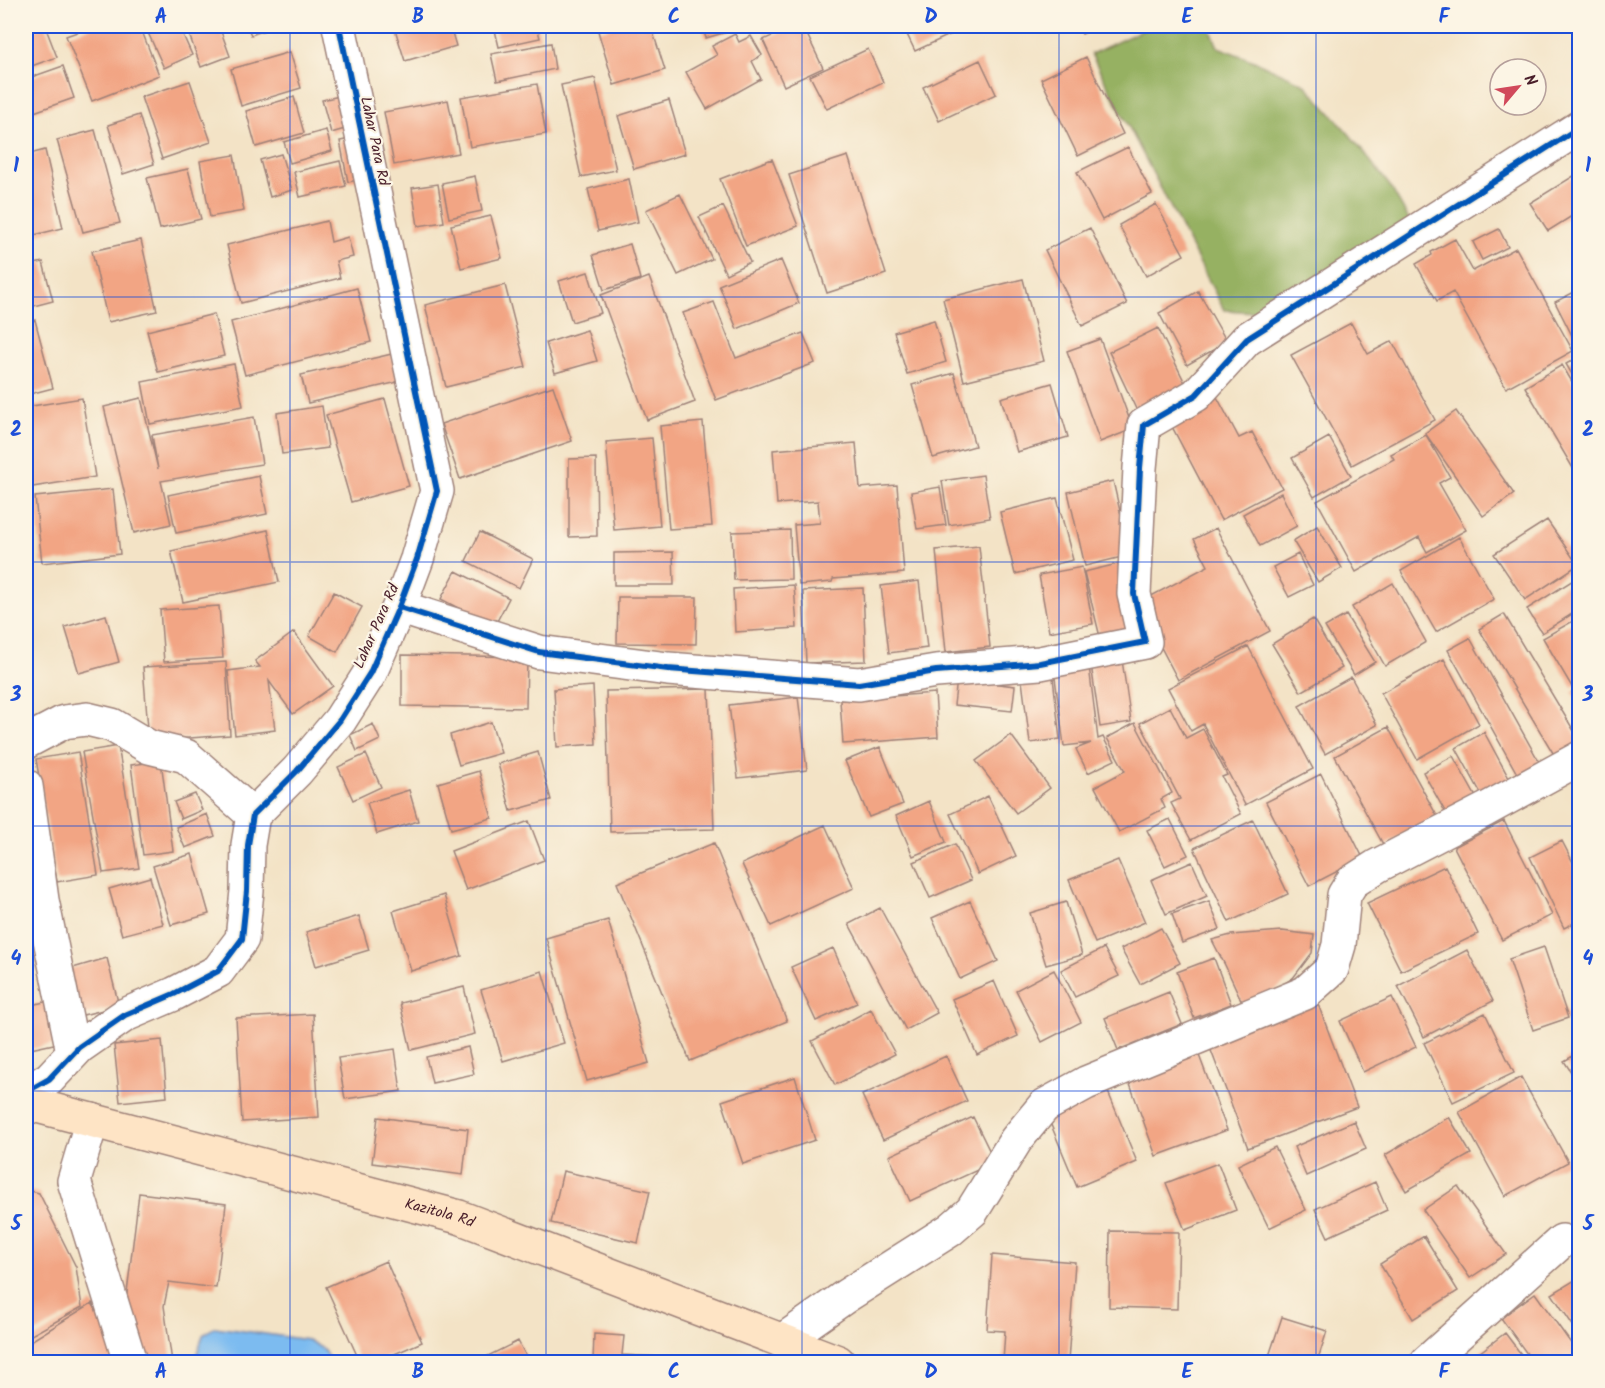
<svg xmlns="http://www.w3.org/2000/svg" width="1605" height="1388" font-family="Kalam,sans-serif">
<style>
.forest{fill:#96b162;stroke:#706846;stroke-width:1.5}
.water{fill:#7cbbf0;stroke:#636d8e;stroke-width:1.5}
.building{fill:#f2a584}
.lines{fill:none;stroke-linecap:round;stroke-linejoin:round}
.street-casing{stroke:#9e8178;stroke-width:36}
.secondary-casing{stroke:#9e8178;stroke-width:36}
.street{stroke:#fff;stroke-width:33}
.secondary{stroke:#fee4c5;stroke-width:33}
.cycleway-casing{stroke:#fcf5e5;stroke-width:10}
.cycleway{stroke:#0057b8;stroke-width:6}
.grid{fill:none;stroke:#1d4ed8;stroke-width:1.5;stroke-opacity:0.55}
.labels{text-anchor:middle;stroke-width:4.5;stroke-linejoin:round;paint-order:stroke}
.street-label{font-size:15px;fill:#4a1f2b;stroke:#fcf5e5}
.neatline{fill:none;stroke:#1d4ed8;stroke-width:2}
.grid-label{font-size:20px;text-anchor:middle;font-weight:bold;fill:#1d4ed8}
</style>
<rect width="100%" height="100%" fill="#fcf5e5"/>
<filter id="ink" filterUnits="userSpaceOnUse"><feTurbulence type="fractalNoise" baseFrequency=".0167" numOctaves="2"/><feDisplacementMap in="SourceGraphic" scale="12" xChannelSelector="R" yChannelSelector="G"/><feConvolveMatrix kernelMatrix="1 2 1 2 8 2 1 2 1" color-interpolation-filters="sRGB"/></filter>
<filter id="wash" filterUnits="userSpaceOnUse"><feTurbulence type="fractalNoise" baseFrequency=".008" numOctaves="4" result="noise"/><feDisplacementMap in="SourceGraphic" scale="24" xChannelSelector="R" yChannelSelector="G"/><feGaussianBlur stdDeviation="1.35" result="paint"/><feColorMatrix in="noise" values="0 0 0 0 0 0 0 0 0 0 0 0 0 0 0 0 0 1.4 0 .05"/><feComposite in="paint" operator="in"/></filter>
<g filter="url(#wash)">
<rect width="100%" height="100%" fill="#f3e3c6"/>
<path class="forest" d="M1151,26h58l9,21 41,16 46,21 45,51 40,51 21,37 -27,26 -129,63 -31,-2 -133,-256z"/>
<path class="water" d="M26,885l9,83h-9z
M215,1327l93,13 15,9 8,13h-136l8,-27z"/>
<g id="blocks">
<path class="building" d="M45,26l12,31 -31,11v-35z
M94,26h46l19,49 -67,26 -26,-65z
M145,26h34l13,29 -28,13z
M186,26h33l11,30 -29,11z
M247,26h29l-25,9z
M394,26h56l6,20 -51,15z
M494,26h43l3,12 -41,9z
M616,26h35l14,44 -51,15 -16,-54z
M702,26h45l-41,12z
M762,26h23l-20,8z
M794,26h9l20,42 -39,18 -21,-46z
M903,26h66l-54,25z
M1078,26h23l-19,8z
M735,34l4,8 12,-6 11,19 -10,6 9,18 -54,30 -21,-37 31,-17 -5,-9z
M551,43l4,26 -58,12 -6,-27z
M868,49l15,33 -56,27 -17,-33z
M290,52l11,36 -60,18 -10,-37z
M1086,57l37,77 -45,22 -37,-77z
M980,60l16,34 -57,27 -16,-34z
M63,66l11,32 -40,14 -8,-25v-8z
M595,78l21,92 -35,7 -20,-92z
M190,81l21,61 -49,17 -21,-62z
M537,84l9,50 -76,13 -9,-50z
M344,95l8,32 -21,6 -9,-33z
M294,97l10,36 -48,14 -10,-36z
M448,100l11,53 -65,12 -10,-53z
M669,100l16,54 -51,15 -16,-53z
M139,115l15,49 -31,10 -15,-49z
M95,130l25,93 -37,9 -26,-92z
M326,130l6,21 -42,12 -6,-21z
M355,138l8,41 -15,3 -8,-41z
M1128,147l24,47 -50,26 -25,-48z
M45,150l18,78 -37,9v-82z
M281,154l11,36 -22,7 -10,-37z
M234,155l10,56 -34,6 -10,-56z
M848,156l38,118 -59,19 -38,-118z
M772,159l26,67 -52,20 -26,-67z
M340,161l6,25 -46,11 -6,-25z
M188,169l13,50 -41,10 -13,-51z
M1580,172v39l-32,20 -18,-28z
M475,176l7,35 -33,7 -7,-35z
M629,179l9,43 -40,9 -10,-42z
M438,184l6,38 -26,4 -6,-38z
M680,194l32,65 -34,16 -32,-65z
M1156,204l28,51 -38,21 -27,-51z
M723,206l27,56 -24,12 -27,-57z
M491,216l11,42 -41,10 -10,-43z
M327,221l4,21 17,-5 5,20 -17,4 4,17 -99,25 -14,-58z
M1090,228l37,76 -45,22 -37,-76z
M1499,229l9,18 -26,13 -9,-18z
M1455,239l18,32 43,-23 57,103 -67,37 -53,-96 -16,9 -21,-37 16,-9 -1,-3z
M141,240l16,71 -49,11 -16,-71z
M630,244l10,35 -36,11 -11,-35z
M781,260l18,43 -62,26 -18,-44z
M43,262l10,39 -27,7v-42z
M588,272l13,41 -29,9 -13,-41z
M649,277l46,125 -48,18 -46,-125z
M1023,279l21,82 -80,20 -21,-82z
M505,285l21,82 -80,20 -21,-82z
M357,288l14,54 -126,33 -14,-53z
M1580,289v62l-25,-49z
M1198,291l29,51 -40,23 -28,-52z
M714,302l22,56 67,-25 12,30 -99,37 -33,-87z
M214,314l10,42 -66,16 -11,-41z
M35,320l18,68 -27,7v-72z
M934,320l12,42 -39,12 -13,-42z
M1351,323l17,31 24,-13 43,79 -83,45 -61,-110z
M1158,328l29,59 -50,24 -28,-59z
M587,330l10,31 -42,12 -9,-30z
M1100,339l33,90 -33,13 -33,-91z
M392,354l6,28 -90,21 -7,-28z
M1580,356v32l-14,-24z
M234,364l9,42 -93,18 -8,-42z
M1562,365l18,30v85l-55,-93z
M954,373l21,73 -42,12 -21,-73z
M1052,383l16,54 -51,15 -16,-54z
M553,386l19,55 -112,38 -19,-55z
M1216,395l23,43 13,-6 30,56 -61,32 -53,-101z
M82,398l13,79 -69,11v-81z
M141,398l17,71 -6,-34 102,-18 8,47 -101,17 10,43 -37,9 -30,-126z
M385,399l24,87 -58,16 -25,-87z
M322,406l6,42 -46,6 -5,-41z
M1456,411l58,83 -31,22 -58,-83z
M703,422l9,104 -43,3 -9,-103z
M1426,435l24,42 -11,6 27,47 -39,22 -8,-15 -63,35 -39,-71 77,-42 -3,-5z
M1329,437l22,39 -37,21 -22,-39z
M652,438l8,88 -46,4 -8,-88z
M856,443l4,45 37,-3 7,88 -71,6 -1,3 -33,3 -5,-60 26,-2 -2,-22 -41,3 -4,-54z
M596,458l1,78 -28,1v-78z
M983,475l7,43 -41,7 -7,-44z
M259,476l8,38 -91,19 -8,-38z
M1113,481l17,74 -45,11 -17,-74z
M940,487l6,38 -29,4 -6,-37z
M113,489l7,65 -78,9 -7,-66z
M1281,493l16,33 -37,20 -17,-32z
M1057,498l16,62 -58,14 -15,-62z
M1547,520l31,45 -53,35 -31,-46z
M1317,526l25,42 -24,14 -25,-41z
M1216,528l54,103 -92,49 -40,-77 70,-37 -14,-27z
M268,530l11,52 -96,20 -12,-51z
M790,530l1,49 -57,1 -2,-48z
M480,532l53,27 -14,29 -53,-27z
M1459,537l35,62 -58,33 -35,-61z
M979,546l11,101 -44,5 -10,-102z
M673,552l1,33h-60v-32z
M1298,554l15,31 -24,12 -16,-30z
M1122,563l15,66 -37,8 -16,-65z
M1082,567l11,57 -44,8 -10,-57z
M456,571l53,27 -15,29 -53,-28z
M1578,577l2,32 -38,24 -15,-24z
M919,581l8,67 -38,5 -8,-67z
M1393,583l33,59 -41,24 -33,-59z
M794,585l3,43 -62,4 -2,-43z
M863,588l3,73 -60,2 -3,-72z
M334,592l28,15 -25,45 -28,-16z
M618,597h79l-1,47 -79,-1z
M219,606l4,52 -59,4 -4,-52z
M1504,614l76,127v3l-24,14 -77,-129z
M106,615l13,47 -40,11 -14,-46z
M1346,615l29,47 -21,13 -29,-48z
M1580,617v66l-8,4 -29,-49z
M1313,619l29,49 -41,24 -29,-48z
M294,632l39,54 -40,28 -24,-33 6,49 -40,5 -7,-64 32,-4 -5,-6z
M1470,638l72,129 -22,12 -72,-129z
M1248,646l65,123 -68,36 -42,-81 -12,7 -23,-43z
M1121,653l10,69 -31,5 -10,-70z
M402,655l125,2 -1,51 -124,-2z
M1444,659l35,65 -62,35 -36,-66z
M226,662l4,73 -81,6 -6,-74z
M1089,666l9,73 5,-2 12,23 -27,13 -12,-24 15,-6 -27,3 -10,-76z
M1052,669l8,70 -30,4 -9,-70z
M1351,677l26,48 -52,29 -26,-48z
M957,679l58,7 -3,25 -58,-6z
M593,686l3,58 -39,3 -3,-58z
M1580,687v16l-8,-11z
M709,689l5,140 -104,3 -4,-141z
M935,693l3,44 -95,7 -3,-44z
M798,697l9,73 -69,8 -9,-73z
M1170,707l16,31 17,-9 24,46 -5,2 19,37 -50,26 -20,-37 9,-4 -40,-76z
M491,722l10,31 -42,12 -9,-30z
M1135,723l37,70 -11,6 4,9 -46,24 -24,-45 30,-16 -18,-33z
M373,724l7,16 -23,11 -7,-16z
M1388,727l49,89 -53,30 -49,-90z
M1484,732l27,50 -28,15 -27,-49z
M1011,735l39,53 -34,25 -40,-52z
M118,746l21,122 -36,5 -21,-121z
M880,747l23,57 -34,13 -24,-56z
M78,752l20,123 -41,7 -21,-123z
M538,752l13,48 -40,11 -13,-47z
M366,754l15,33 -28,13 -15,-33z
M1453,756l24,43 -30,16 -24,-43z
M161,761l12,90 -30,4 -12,-90z
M479,771l13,47 -41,11 -13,-46z
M1321,774l42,84 -54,28 -43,-84z
M409,790l9,31 -41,13 -10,-31z
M195,794l7,16 -21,9 -7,-17z
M988,796l28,60 -38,18 -28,-60z
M929,801l17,41 -33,14 -17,-40z
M207,814l8,22 -30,12 -9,-21z
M1170,819l18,36 -23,11 -18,-36z
M1253,820l35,74 -59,28 -35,-74z
M529,821l15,39 -78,30 -15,-39z
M1504,821l48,94 -50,25 -48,-93z
M825,825l29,63 -83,38 -29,-62z
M1562,841l18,35v44l-16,8 -34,-71z
M714,843l73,178 -97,40 -73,-178z
M955,844l16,36 -41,18 -16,-36z
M192,854l17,60 -38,11 -18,-59z
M1118,860l27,62 -50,21 -26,-63z
M1192,862l15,34 -41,18 -15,-34z
M1445,866l33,68 -77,37 -34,-68z
M150,877l13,47 -41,11 -13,-46z
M444,895l18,61 -51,15 -18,-60z
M970,901l28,60 -38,18 -28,-61z
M1209,901l11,28 -38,14 -10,-29z
M1066,902l16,53 -36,10 -16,-52z
M880,908l57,105 -31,17 -57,-106z
M359,916l10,34 -53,16 -10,-34z
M608,920l41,143 -62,18 -41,-143z
M1161,928l19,35 -40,21 -19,-35z
M1282,931l32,4 -2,18 -19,25 -20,13 -30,13 -18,-39 -13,-25 19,-5z
M1544,947l24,71 -35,12 -24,-71z
M833,948l24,55 -41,18 -25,-54z
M1104,948l15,28 -44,21 -14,-27z
M1467,950l26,51 -69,36 -26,-51z
M107,958l12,48 -40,10 -13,-46z
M1214,958l17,46 -37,14 -17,-46z
M1054,970l27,52 -39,20 -26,-52z
M542,971l22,72 -61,18 -22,-71z
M994,981l24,55 -41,19 -25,-56z
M464,987l11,47 -64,16 -11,-47z
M1169,992l13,32 -64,26 -13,-32z
M1392,997l24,50 -53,25 -23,-51z
M1316,999l41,108 -109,41 -41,-108z
M54,1000l9,42 -37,8v-44z
M871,1009l24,45 -60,31 -23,-44z
M1485,1013l29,60 -61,29 -29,-59z
M313,1014l6,103 -77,5 -6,-104z
M162,1040l5,57 -47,5 -6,-57z
M468,1047l6,27 -42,9 -6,-26z
M395,1049l6,42 -56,8 -7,-41z
M1197,1050l30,80 -71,26 -29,-80z
M1580,1052v34l-16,-25z
M946,1056l21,45 -84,39 -21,-45z
M795,1077l20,63 -72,24 -21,-63z
M1521,1077l47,85 -63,34 -46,-84z
M1106,1087l31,75 -60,25 -31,-74z
M378,1117l90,12 -5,46 -91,-12z
M973,1117l22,45 -85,39 -21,-45z
M1449,1117l22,37 -65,37 -21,-36z
M1354,1121l12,28 -60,27 -12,-29z
M1275,1147l31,63 -37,18 -31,-63z
M1218,1163l18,47 -51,20 -19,-47z
M563,1171l87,20 -12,52 -87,-20z
M1375,1182l12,28 -59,27 -13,-28z
M1458,1186l48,68 -36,24 -47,-68z
M26,1190l13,3 37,74 6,40 -56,31z
M139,1193l87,11 -10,84 -47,-6 -5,24 8,56h-38l-8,-61z
M1110,1231l69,1 -2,77 -68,-2z
M1424,1236l34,55 -45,28 -33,-55z
M992,1255l83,7 -7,100h-65l2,-31 -18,-1z
M386,1261l36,81 -46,20h-16l-34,-75z
M1580,1277v59l-28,-42z
M1535,1293l45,63v6h-47l-32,-44z
M92,1303l36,59h-102v-18z
M1282,1317l45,14 -10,31h-50z
M1505,1333l22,29h-54l-3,-2z
M594,1334l30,2 -2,19 77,4 -1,3h-105z
M518,1341l11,21h-53z"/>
</g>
</g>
<g filter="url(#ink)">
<use href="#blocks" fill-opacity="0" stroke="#9e8178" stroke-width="1.5"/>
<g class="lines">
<g class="street-casing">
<path id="street" d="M399,607l140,45 129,17 191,15 77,-13 104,-8 105,-21 -11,-48 6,-126 4,-43 52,-30 51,-56 333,-212
M26,742l38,-20 23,-3 25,6 37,22 37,9 67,59
M26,786l16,114 31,152
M26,1092l23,-13 30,-32 46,-32 49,-21 44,-23 24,-32 5,-48 1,-46 5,-30 44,-44 43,-51 30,-47 29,-66 18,-48 20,-68 -98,-465
M92,1120l-18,61 56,181
M782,1341l64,-45 104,-66 22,-19 44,-71 28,-34 42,-23 219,-90 27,-24 7,-24 5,-50 8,-13 25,-16 108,-56 95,-52
M1427,1362l135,-121"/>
</g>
<g class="secondary-casing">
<g id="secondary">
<path id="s1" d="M26,1103l433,114 379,145"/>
</g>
</g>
<use href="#street" class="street"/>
<use href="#secondary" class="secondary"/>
<g class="cycleway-casing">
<path id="cycleway" d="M399,607l140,45 129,17 191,15 77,-13 104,-8 105,-21 -11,-48 6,-126 4,-43 52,-30 51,-56 333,-212
M26,1092l23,-13 30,-32 46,-32 49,-21 44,-23 24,-32 5,-48 1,-46 5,-30 44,-44 43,-51 30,-47 29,-66 18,-48 20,-68 -98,-465"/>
</g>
<use href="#cycleway" class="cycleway"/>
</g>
</g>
<path class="grid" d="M290,26v1336M546,26v1336M802,26v1336M1059,26v1336M1316,26v1336M26,297h1554M26,562h1554M26,826h1554M26,1091h1554"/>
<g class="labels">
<g class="street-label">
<text transform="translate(375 141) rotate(78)" y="5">Lahar Para Rd</text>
<text transform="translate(376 626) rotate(-66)" y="5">Lahar Para Rd</text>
<text dy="5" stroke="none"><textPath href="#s1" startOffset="428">Kazitola Rd</textPath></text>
</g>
</g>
<rect width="1605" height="1388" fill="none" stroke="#fcf5e5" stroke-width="66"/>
<g transform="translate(1518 87) rotate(61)"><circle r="28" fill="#fcf5e5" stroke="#b59f9b" stroke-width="1.5"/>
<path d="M0-4.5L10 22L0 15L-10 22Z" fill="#d1495b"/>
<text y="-9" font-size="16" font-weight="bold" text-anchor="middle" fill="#4a1f2b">N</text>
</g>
<rect x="33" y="33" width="1539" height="1322" class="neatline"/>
<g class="grid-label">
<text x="161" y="23">A</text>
<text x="418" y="23">B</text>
<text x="674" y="23">C</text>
<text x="931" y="23">D</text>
<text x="1187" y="23">E</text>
<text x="1444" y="23">F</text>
<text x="16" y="172">1</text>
<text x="1588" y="172">1</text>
<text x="16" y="436">2</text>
<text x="1588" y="436">2</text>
<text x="16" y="701">3</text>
<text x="1588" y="701">3</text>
<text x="16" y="965">4</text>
<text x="1588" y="965">4</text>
<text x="16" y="1230">5</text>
<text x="1588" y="1230">5</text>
<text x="161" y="1378">A</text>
<text x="418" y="1378">B</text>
<text x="674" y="1378">C</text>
<text x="931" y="1378">D</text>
<text x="1187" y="1378">E</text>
<text x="1444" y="1378">F</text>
</g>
</svg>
